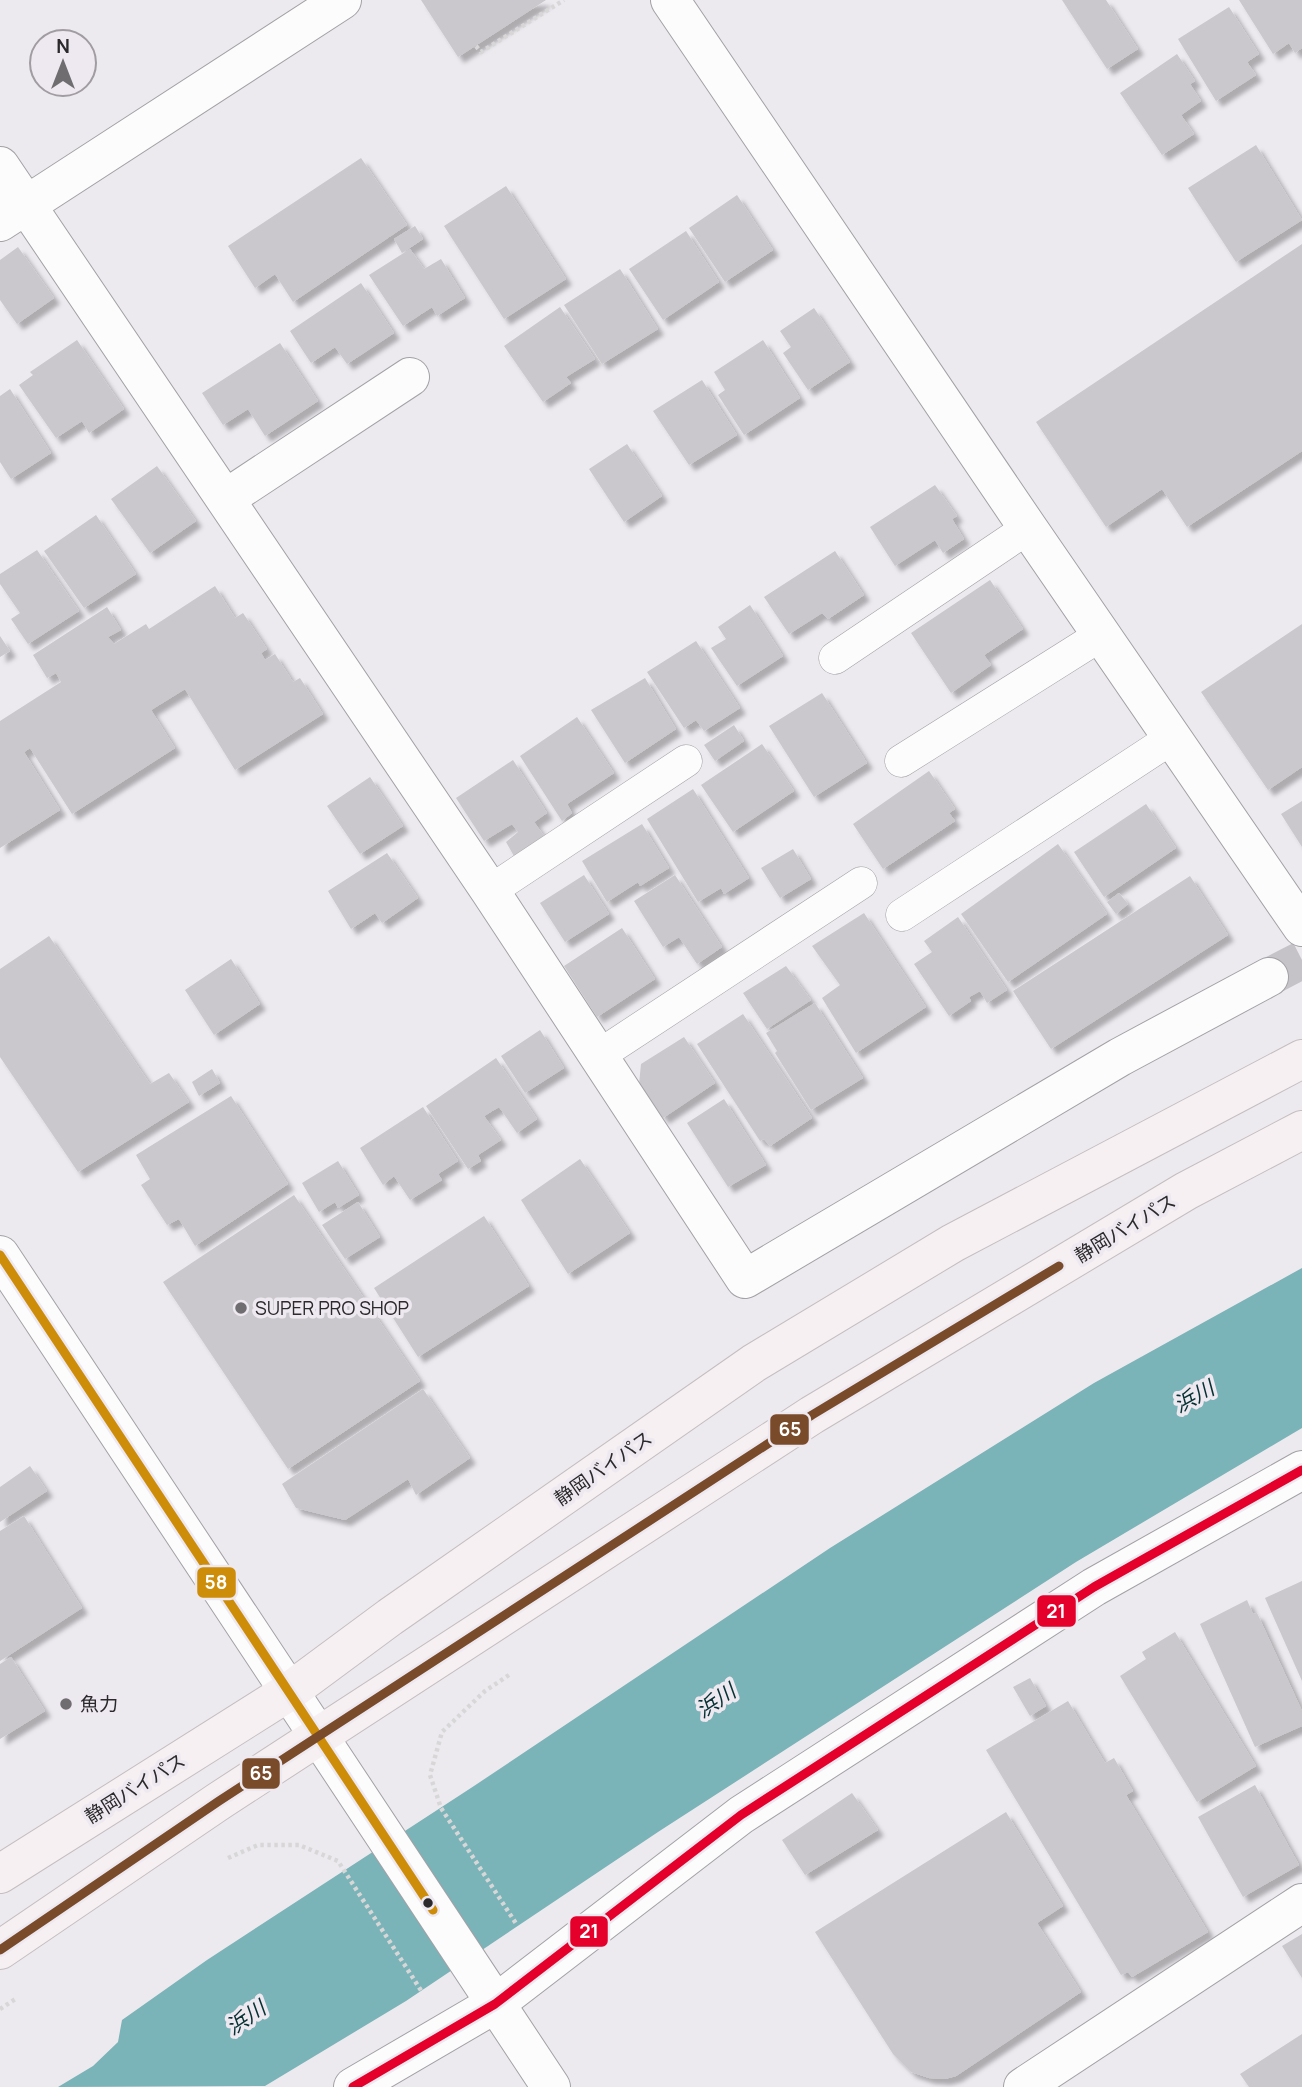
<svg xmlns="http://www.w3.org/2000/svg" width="1302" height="2087" font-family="Manrope,'Noto Sans JP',sans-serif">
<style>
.water{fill:#7ab3b8}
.building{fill:#cac8cc;filter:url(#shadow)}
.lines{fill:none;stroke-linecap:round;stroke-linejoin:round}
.minor-tunnel{stroke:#c6c3c8;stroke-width:38;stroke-dasharray:38 19;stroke-linecap:butt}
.service-casing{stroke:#a3a1a5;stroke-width:33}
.minor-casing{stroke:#a3a1a5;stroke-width:40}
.tertiary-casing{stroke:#a3a1a5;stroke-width:40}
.trunk-casing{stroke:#c5bec1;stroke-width:40}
.path{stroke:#d8d7d8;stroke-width:4.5;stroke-dasharray:3.5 3.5;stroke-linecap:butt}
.service{stroke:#fcfcfd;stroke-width:32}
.minor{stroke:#fcfcfd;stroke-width:38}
.tertiary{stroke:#fcfcfd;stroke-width:38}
.trunk{stroke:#f6f0f2;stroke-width:38}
.bus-1-casing{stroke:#eee9f0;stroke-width:14}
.bus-2-casing{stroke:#eee9f0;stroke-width:14}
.bus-3-casing{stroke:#eee9f0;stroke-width:14}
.bus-1{stroke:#ce8d09;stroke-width:9}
.bus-2{stroke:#7a4b2a;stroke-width:9}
.bus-3{stroke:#e4002b;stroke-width:9}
.poi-dot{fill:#6f6d70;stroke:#eee9f0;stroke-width:2.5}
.bus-dot{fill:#2b292b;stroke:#eee9f0;stroke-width:2.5}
.labels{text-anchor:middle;stroke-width:7;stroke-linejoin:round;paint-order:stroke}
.street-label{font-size:19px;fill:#2b292b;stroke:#eee9f0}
.poi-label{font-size:19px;fill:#2b292b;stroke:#eee9f0;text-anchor:start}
.water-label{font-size:21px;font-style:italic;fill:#063133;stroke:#eee9f0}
.line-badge{stroke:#eee9f0;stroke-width:2.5}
.badge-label{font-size:19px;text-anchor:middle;font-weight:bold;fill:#fff}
</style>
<defs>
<filter id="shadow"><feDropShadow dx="6" dy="6" stdDeviation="2" flood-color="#0004"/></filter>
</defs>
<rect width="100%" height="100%" fill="#edeaef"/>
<path class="water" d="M1302,1268v160l-226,134 -418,270 -252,169 -141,85 -207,1 35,-21 25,-24 4,-22 85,-60 267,-174 356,-238 264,-165z"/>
<path class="building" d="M421,0h125l-88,57z
M1062,0h44l32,49 -31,20z
M1239,0h63v48l-7,5 -6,-10 -16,11z
M1229,7l30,47 -12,8 9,13 -40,26 -38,-62z
M1177,54l18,27 -5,3 11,17 -20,14 13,19 -32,21 -42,-62z
M1256,145l46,75 -66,42 -48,-74z
M361,158l46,67 -114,77 -18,-28 -20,14 -27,-42z
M506,186l60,93 -62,40 -60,-93z
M737,195l36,55 -48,32 -36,-54z
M415,226l8,13 -21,14 -8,-14z
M686,231l33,51 -56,38 -34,-51z
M1302,244v207l-115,76 -25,-38 -56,38 -70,-105z
M18,247l36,51 -37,26 -17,-24v-40z
M410,249l14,20 17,-10 24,39 -28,18 -5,-9 -29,19 -34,-51z
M620,269l38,60 -56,35 -38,-59z
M361,283l33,50 -47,31 -12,-17 -24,16 -21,-32z
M560,307l35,52 -29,18 5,6 -28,19 -39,-56z
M814,308l36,54 -42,28 -25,-37 8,-6 -11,-16z
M77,340l47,69 -35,24 -7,-12 -26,17 -37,-53 14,-10 -3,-3z
M763,340l37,58 -56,37 -26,-40 7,-5 -11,-18z
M280,343l38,58 -53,35 -17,-27 -25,16 -21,-32z
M702,380l35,55 -48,30 -36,-54z
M10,389l41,64 -40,26 -11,-17v-66z
M627,444l35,52 -38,26 -35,-53z
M157,466l39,55 -46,32 -39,-54z
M935,485l22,31 -5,3 12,20 -21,14 -8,-13 -40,26 -25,-39z
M96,515l40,59 -52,34 -40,-57z
M37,550l42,61 -51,33 -17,-25 9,-6 -20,-29v-10z
M835,551l29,44 -36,24 -6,-6 -33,21 -25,-37z
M990,580l33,49 -39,26 7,10 -40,28 -40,-60z
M215,586l20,32 8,-5 24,36 -6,4 4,7 10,-6 18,28 7,-4 23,36 -88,56 -50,-81 -34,21 24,38 -103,66 -42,-66 -6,4 36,58 -60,38v-127l61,-39 -5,-9 -9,5 -14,-23 74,-48 14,23 -13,7 6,7 32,-20 3,5z
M750,605l33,51 -46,30 -26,-38 15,-9 -8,-12z
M1302,624v143l-34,23 -67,-98z
M0,636l10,15 -10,6z
M696,641l44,67 -36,23 -8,-11 -12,8 -37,-56z
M645,678l31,51 -51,34 -34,-53z
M822,693l45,70 -53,34 -45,-71z
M577,717l37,56 -47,31 5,9 -10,8 -42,-65z
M734,725l10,16 -29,20 -11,-16z
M762,744l32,47 -61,41 -32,-47z
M513,760l34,53 -13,9 10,14 -30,20 -8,-14 12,-10 -6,-8 -28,17 -28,-43z
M929,771l26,38 -6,4 6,8 -72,48 -30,-45z
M370,777l33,49 -43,28 -33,-48z
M693,789l56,89 -25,16 -3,-6 -23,14 -51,-83z
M1302,801v46l-21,-33z
M1146,804l30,44 -72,49 -30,-45z
M642,824l27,44 -29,18 -2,-4 -31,20 -25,-41z
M1058,844l49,70 -99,68 -47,-68z
M793,849l18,30 -31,19 -19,-30z
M387,853l31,45 -36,25 -7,-10 -24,16 -23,-38z
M584,875l25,39 -44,28 -25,-39z
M675,875l47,72 -25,17 -18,-27 -16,10 -29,-46z
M1190,876l38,59 -177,114 -38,-58z
M1119,893l9,11 -12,10 -9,-12z
M864,913l62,94 -70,46 -34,-55 18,-13 -28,-39z
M958,917l49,73 -20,13 -7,-12 -11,6 2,4 -22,15 -35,-52 18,-12 -8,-11z
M622,928l33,51 -58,38 -33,-51z
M49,936l101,148 19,-11 20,29 -111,70 -78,-115v-88z
M231,959l29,45 -46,31 -29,-45z
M786,966l25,34 -44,29 -24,-36z
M815,1003l48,75 -52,32 -36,-57 2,-2 -11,-18z
M743,1014l69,104 -42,28 -6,-7 -4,2 -63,-97z
M540,1030l24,38 -39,25 -24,-37z
M684,1037l31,46 -52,35 -24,-34 2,-20z
M496,1058l41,61 -20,14 -18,-26 -15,9 17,24 -23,15 3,6 -13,8 -42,-63z
M212,1069l8,14 -21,13 -7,-14z
M231,1096l57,88 -93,62 -16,-27 -12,6 -26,-40 9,-6 -14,-24z
M724,1099l42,66 -38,22 -41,-64z
M423,1107l35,54 -20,13 4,6 -32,20 -16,-24 -11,9 -23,-37z
M580,1159l50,74 -62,41 -47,-74z
M338,1161l21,34 -21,13 -3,-6 -16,10 -17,-29z
M294,1195l126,186 -132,88 -125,-187z
M358,1202l22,35 -35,22 -23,-34z
M484,1216l45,70 -111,71 -44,-69z
M423,1389l47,69 -54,37 -8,-16 -63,41 -49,-12 -14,-24z
M30,1466l17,25 -47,31v-35z
M24,1516l58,92 -82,53v-130z
M1302,1581v100l-37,-83z
M1247,1600l6,14 4,-1 45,98v15l-47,21 -55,-123z
M1175,1632l81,134 -59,36 -77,-126 26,-17 -4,-7z
M11,1657l34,54 -45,28v-75z
M1030,1678l16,28 -16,10 -17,-29z
M1068,1701l37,62 9,-5 19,33 -7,4 82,137 -76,45 -4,-5 -7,3 -135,-225z
M1255,1785l44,80 -56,32 -45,-80z
M852,1793l26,37 -73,45 -23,-35z
M1006,1812l57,94 -26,17 44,69 -125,84 -11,3 -16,-1 -18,-6 -18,-18 -78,-122z
M1302,1934v44l-20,-32z
M1302,2034v53h-53l-9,-13z"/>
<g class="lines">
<path class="minor-tunnel" d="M1269,977l33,-17"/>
<g class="service-casing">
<path id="service" d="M835,658l193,-130
M901,761l200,-126
M490,891l196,-130
M902,915l270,-177
M598,1056l263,-173"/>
</g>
<g class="minor-casing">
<path id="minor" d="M670,0l358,528 274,399
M0,166l490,725 255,388 375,-222 149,-80
M0,222l342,-222
M225,499l185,-122
M353,2087l142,-83 246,-189 353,-228 208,-117
M1023,2087l279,-184"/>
</g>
<g class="tertiary-casing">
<path id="tertiary" d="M0,1255l551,832"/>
</g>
<g class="trunk-casing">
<path id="trunk" d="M0,1874l290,-183 100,-74 364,-254 199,-120 349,-184
M0,1950l219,-149 593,-386 374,-224 116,-61"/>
</g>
<path class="path" d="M476,46l5,6 83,-52
M509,1675l-24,16 -43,41 -12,43 11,33 76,117
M228,1858l30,-13h41l39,16 84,131
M0,2009l17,-11"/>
<use href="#service" class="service"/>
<use href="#minor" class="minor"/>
<use href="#tertiary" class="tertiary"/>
<use href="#trunk" class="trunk"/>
<g class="bus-1-casing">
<path id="bus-1" d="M0,1255l433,655"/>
</g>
<g class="bus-2-casing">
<path id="bus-2" d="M0,1950l219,-149 593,-386 247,-149"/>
</g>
<g class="bus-3-casing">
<path id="bus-3" d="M353,2087l142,-83 246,-189 353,-228 208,-117"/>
</g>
<use href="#bus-1" class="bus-1"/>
<use href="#bus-2" class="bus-2"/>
<use href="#bus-3" class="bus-3"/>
</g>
<g class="poi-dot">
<circle cx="241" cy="1308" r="7"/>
<circle cx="66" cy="1704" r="7"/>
</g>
<circle class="bus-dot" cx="428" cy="1903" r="6"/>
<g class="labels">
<g class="street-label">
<text transform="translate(1125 1228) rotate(-31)" y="7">静岡バイパス</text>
<text transform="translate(603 1468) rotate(-35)" y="7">静岡バイパス</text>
<text transform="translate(135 1788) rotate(-32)" y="7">静岡バイパス</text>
</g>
<g class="poi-label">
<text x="255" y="1315">SUPER PRO SHOP</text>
<text x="80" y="1711">魚力</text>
</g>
<g class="water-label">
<text transform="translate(1194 1397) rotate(-29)" y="7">浜川</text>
<text transform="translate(716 1701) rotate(-34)" y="7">浜川</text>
<text transform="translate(246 2018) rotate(-34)" y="7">浜川</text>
</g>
</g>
<g class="line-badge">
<rect x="769" y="1413" width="41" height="33" rx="7" fill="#7a4b2a"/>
<rect x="196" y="1566" width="41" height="33" rx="7" fill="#ce8d09"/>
<rect x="1036" y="1594" width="41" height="34" rx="7" fill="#e4002b"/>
<rect x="241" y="1757" width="40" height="33" rx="7" fill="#7a4b2a"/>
<rect x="569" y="1915" width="40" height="33" rx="7" fill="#e4002b"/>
</g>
<g class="badge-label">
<text x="790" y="1436">65</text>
<text x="216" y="1589">58</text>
<text x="1056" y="1618">21</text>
<text x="261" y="1780">65</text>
<text x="589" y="1938">21</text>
</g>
<g transform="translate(63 63)"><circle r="33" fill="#eee9f0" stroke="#a09ca1" stroke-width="2"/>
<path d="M0-5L12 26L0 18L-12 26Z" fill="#6f6d70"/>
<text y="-10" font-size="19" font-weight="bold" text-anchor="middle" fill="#2b292b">N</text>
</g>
</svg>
